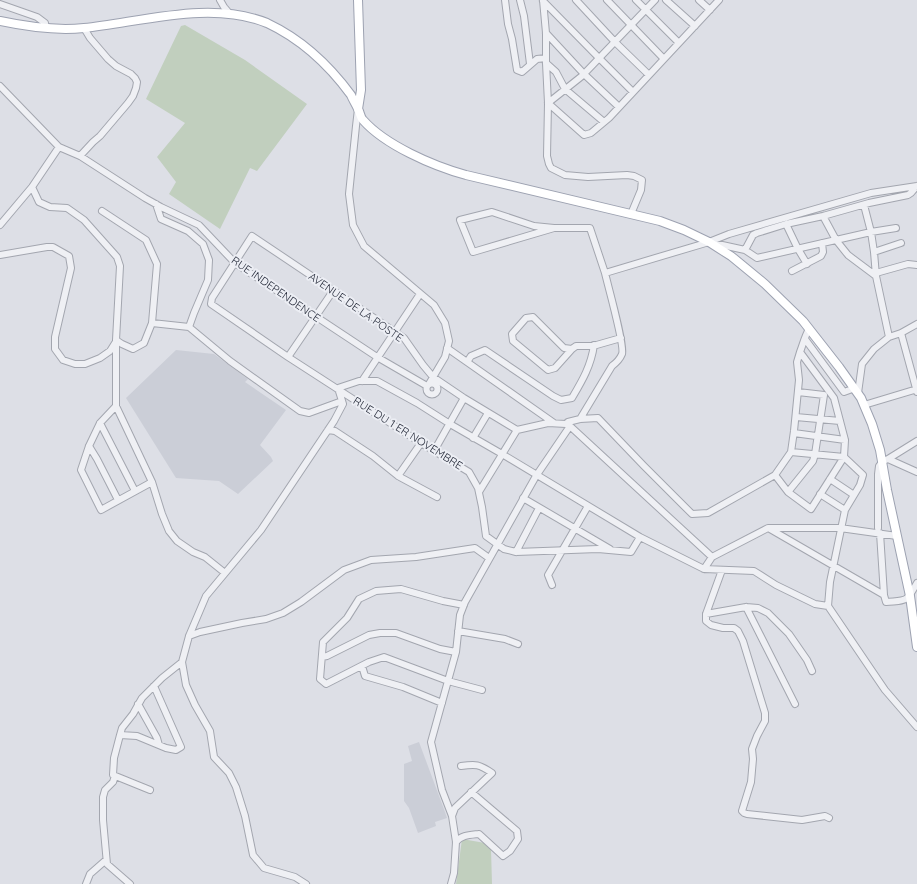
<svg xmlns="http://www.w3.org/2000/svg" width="917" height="884" font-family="Quicksand,sans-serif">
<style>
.built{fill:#cbced7}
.green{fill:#c1cfbe}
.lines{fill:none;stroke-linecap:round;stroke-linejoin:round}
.minor-casing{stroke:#a3a6af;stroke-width:8}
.major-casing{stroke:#9da2b1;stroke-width:10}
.minor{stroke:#eff0f4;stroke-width:6}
.major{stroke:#fff;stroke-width:8}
.labels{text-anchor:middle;stroke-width:4;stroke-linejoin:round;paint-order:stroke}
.street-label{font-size:11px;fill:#272c3b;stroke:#eceef4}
</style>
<rect width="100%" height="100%" fill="#dddfe6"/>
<path class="built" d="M176,350l38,4 34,25 -3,3 41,28 -26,35 11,12 2,4 -35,33 -19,-13 -43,-3 -50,-80z
M419,742l26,70 2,6 -12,4 1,4 -18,7 -9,-25 -5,-7v-37l8,-3 -4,-15z"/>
<path class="green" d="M185,25l60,35 62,44 -50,67 -7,-3 -30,61 -51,-35 7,-12 -19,-25 28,-34 -39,-24 35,-73z
M462,839l23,4 6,6 1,35h-36z"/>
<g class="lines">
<g class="minor-casing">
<path id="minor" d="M220,0l4,7 6,7
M505,0l3,24 4,15 5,31 5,2 15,-13 9,-1
M520,0l4,16 6,48
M543,0l3,33v30l2,40 -1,53 2,8 2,4 14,7 23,2 39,-2 7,1 8,4 -1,10 -10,24
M576,0l39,42 34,33
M607,0l57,59
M636,0l43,43
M655,0l-73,76 -34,27 36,32 7,-2 18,-15 110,-118
M666,0l29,26
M699,0l11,10
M543,1l56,57 34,34
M0,4l37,13 8,6 1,5
M546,33l38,41 35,33
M546,63l10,9 9,17 39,33
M0,86l59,61 21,9 65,42 16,9 38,18 36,38 142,94 50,29
M358,109l-2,17 -7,68 4,31 11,21 70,59 11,18 4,18 -4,16 -16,27
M80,156l13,-14 7,-6 28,-33 5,-7 3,-8 1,-6 -2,-4 -4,-4 -15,-8 -8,-7 -18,-21 -6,-10
M32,187l7,15 11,5 17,1 17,12 33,37 3,9 -4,74 6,4 11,5 11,-6 8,-20 5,-59 -11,-24 -44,-29
M156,204l5,15 27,12 15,13 6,16 -1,20 -14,33 -5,14 41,34 70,50 9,2 33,-12
M864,205l7,27 3,20 2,24 13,61
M823,216l13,24 12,15 28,21
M786,224l12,25 9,15
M0,225l32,-38 27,-40
M554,228l-20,-2 -42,-14 -32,8 13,32 81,-24h36l15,45
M713,243l32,7 12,8 114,-26 25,-4
M745,250l8,-15 4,-2 29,-9 37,-8 46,-13 39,-8 3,-2 6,-7
M874,252l27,-9
M0,255l47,-8h6l16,9 2,12 -16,69v12l8,11 12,4h10l15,-6 10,-7 5,-8
M792,271l29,-15 2,-4 -1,-9
M876,273l32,-9 9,1
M152,323l37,4
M901,333l16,59
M805,339l39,53 11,-4
M116,340v66l36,76 10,32 7,17 8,10 16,11 12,5 20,16
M447,348l107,75
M572,349l-17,19 -7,2 -35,-29 -1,-7 14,-16 7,-1 31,31 8,1 4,-3h17l28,-8
M288,357l45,-66
M467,362l4,-6 14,-6 68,46 8,4 11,-2c10,-17 19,-32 22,-53
M362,381l58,-87
M426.5 389a5.5 5.5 0 1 1 11 0a5.5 5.5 0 1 1-11 0Z
M858,393l4,-29 12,-15 15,-12 12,-4 16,-9
M864,405l53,-16
M116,406l-16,17 -11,23 -8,24 20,40 51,-28
M796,417l44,4
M580,419l32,-53c4,-3 8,-7 10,-12 3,-8 -14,-68 -17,-81l104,-31 20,-8 142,-41 46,-7
M568,422l12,-3 18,-1 46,48 48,48 16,-1 67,-38 16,-23 53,5 19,18 -3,10 -15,25 -15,72 -2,24 -13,-2 -39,-19 -22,-14 -50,-2
M100,423l35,68
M566,424l-18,-1 -31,7 -53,-32 -31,-21 -10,-12 -19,-27 -152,-102 -40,62 -1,6 77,53 133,86 48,29 9,16 4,19 4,29 18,13 12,3 82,-3 33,3 9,-15
M571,427l141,130
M328,430l7,1 38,25 25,20 39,21
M794,433l51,7
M473,438l15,-25
M89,446l8,13 21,41
M434,451l30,-53
M791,452l3,-21 5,-51 -2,-18 3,-10
M888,459l29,13
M775,475l13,17 23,17 33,-52 1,-17 -11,-42 -34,-46c3,-8 5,-16 9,-23
M398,476l23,-33
M830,479l24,16
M479,492l38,-62
M788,492l25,-31 2,-7 9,-59 -26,-3
M820,494l25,16
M523,498l87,51
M878,528v-54l1,-8 4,-5 5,-2 29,-18
M770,529l114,66 -4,-62
M516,552l23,-44
M722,570l-16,44v7l5,4 12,3h11l4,3 5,10 22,72v8l-8,15 -5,13 1,10 -2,23 -9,29 2,2 3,1 55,6 23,-4 4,2
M552,585l-4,-10 40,-69
M884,595l2,7c21,-2 20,1 31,-19
M464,605l-21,-4 -42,-12 -25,2 -17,8 -12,19 -24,24 -3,37 6,5 43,-22 15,-5 64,24 34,9
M828,606l42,62 15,22 32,37
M746,607l49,97
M706,614l40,-7 12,1 10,5 21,21 18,26 5,11
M458,631l47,8 13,5
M189,636l11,-4 42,-9 24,-4 17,-6 18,-11 43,-32 27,-10 45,-3 59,-9 14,10
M322,657l5,-1 42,-21 11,-2h16l44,16 16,3
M182,662l4,23 9,20 15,26 4,26 15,16 7,14 9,29 8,39 11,13 31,9 11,7
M362,666l3,10 38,11 39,16
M154,686l27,61 -5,3 -10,-2 -29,-12 -17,-1 2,-7 11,-14 9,-16 20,-20 20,-16 7,-26 17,-40 55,-66 73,-109 9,-17 -5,-16 21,-7h18l40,22 33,21 52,30 138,83 64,32 8,-12 56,-29h72l57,8
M138,704l19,34 2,7
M120,735l-6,23 -1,17 37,15
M115,776l-2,6 -8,8 -2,7v23l4,44 23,20
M452,816l3,-8 37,-35c-13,-9 -16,-9 -31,-7
M456,842c5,-7 14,-7 23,-8l24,22 7,-5 8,-12 -1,-8 -46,-39
M86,884l4,-10 16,-14
M451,884l3,-11 2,-31 -4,-26 -10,-26 -11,-48 25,-90 4,-37 5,-13 71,-126 32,-47"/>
</g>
<g class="major-casing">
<path id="major" d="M358,0l3,90 -3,19
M0,21c28,6 56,10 84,7 57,-6 127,-28 183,-5 34,16 62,42 84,72 2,5 5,9 7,14 2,3 2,8 5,11 22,25 70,46 103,55l194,46 24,9 25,12 22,14 34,28 38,37 36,46 22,31 11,26 8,26 7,40 23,106 7,51"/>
</g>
<use href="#minor" class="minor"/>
<use href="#major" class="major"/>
</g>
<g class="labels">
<g class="street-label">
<text transform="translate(276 289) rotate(35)" y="4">RUE INDEPENDENCE</text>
<text transform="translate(356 307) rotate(35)" y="4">AVENUE DE LA POSTE</text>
<text transform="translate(408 433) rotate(32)" y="4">RUE DU 1 ER NOVEMBRE</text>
</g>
</g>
</svg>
